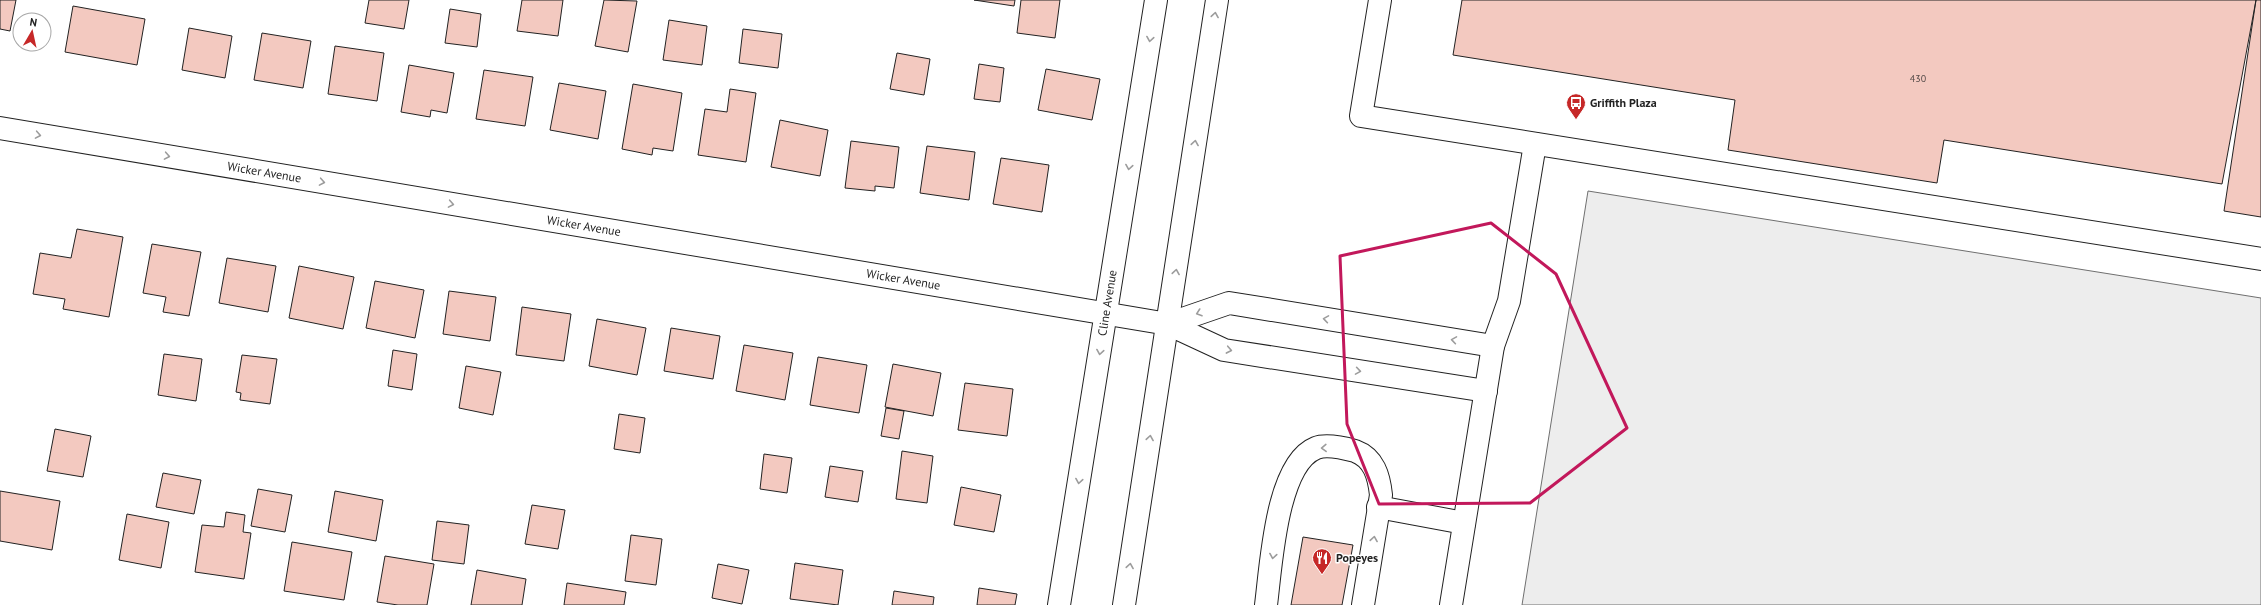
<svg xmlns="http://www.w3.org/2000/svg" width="2261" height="605" font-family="'PT Sans',sans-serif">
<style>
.parking{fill:#ededed;stroke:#6f6f6f}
.building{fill:#f3c9c0;stroke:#222}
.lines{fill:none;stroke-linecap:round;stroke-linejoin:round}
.minor-casing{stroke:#222;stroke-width:24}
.major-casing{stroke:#222;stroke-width:24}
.minor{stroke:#fff;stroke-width:22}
.major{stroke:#fff;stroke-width:22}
.oneway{stroke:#9c9c9c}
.marked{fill:none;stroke:#c2185b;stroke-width:3;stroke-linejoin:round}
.labels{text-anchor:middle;stroke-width:3;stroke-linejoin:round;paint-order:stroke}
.number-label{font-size:10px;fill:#564c4a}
.poi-label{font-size:12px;font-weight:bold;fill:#222;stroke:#fff;text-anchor:start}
.street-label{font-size:12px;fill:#222;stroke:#fff}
</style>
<rect width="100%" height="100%" fill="#fff"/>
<path class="parking" d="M1588,191l673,107v307h-739z"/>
<path class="building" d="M0,0h16l-6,31 -10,-2z
M369,0h40l-5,29 -39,-6z
M522,0h41l-5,36 -41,-5z
M604,0l33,1 -9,51 -33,-6z
M974,0h41l-1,6z
M1021,0h39l-5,38 -38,-5z
M1462,0h794l-34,184 -278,-44 -7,43 -209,-33 7,-50 -282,-45z
M2256,0h5v217l-37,-6z
M73,6l72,13 -8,46 -72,-13z
M450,9l31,5 -4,33 -32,-4z
M669,20l38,6 -5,39 -39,-5z
M189,28l43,8 -7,42 -43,-8z
M743,29l39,5 -4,34 -39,-5z
M262,33l49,8 -8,47 -49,-8z
M335,46l49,7 -7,48 -49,-7z
M897,53l33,6 -6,36 -34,-6z
M979,64l25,4 -4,34 -26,-3z
M409,65l45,8 -7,40 -16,-3 -1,7 -29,-5z
M1046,69l54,10 -8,41 -54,-10z
M484,70l49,7 -8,49 -49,-7z
M559,83l47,8 -8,48 -48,-9z
M633,84l49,9 -9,58 -20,-3 -1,7 -30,-6z
M730,89l26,4 -10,69 -48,-7 7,-46 22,3z
M780,120l48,10 -8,46 -49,-9z
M851,141l48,6 -5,41 -19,-2v5l-30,-3z
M927,146l48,6 -6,48 -49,-7z
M1001,158l48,7 -7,47 -49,-8z
M77,229l46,8 -14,80 -46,-8 2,-10 -32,-5 7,-41 31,5z
M152,244l49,8 -12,64 -26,-4 3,-15 -23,-4z
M227,258l49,8 -8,46 -49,-9z
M299,266l55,11 -11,52 -54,-11z
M375,281l49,9 -9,48 -49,-10z
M449,291l47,6 -6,44 -47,-7z
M522,307l49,7 -7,47 -48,-6z
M597,319l49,9 -9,47 -48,-9z
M671,328l49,8 -7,43 -49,-8z
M744,345l49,8 -8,47 -49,-9z
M393,350l24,4 -5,36 -24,-4z
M164,354l38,5 -6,42 -38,-6z
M242,355l35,4 -7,45 -30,-4 1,-7 -5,-1z
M818,357l49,8 -8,48 -49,-8z
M893,364l48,9 -8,43 -48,-9z
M466,366l35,6 -8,43 -34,-7z
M965,383l48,6 -6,47 -49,-6z
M886,408l18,3 -5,28 -18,-3z
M619,414l26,4 -5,35 -26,-4z
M55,429l36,7 -8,41 -36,-6z
M902,451l31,5 -6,47 -31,-4z
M764,454l28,4 -5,35 -27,-4z
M830,466l33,5 -5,31 -33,-5z
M163,473l38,7 -7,34 -38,-7z
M961,487l40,8 -7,37 -40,-7z
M258,489l34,6 -7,37 -34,-6z
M0,491l60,10 -8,49 -52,-9z
M335,491l48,9 -7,41 -48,-9z
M532,505l33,5 -7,39 -33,-5z
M226,512l19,3 -2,17 8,1 -7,46 -49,-7 7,-47 22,2z
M127,514l42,8 -8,46 -42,-8z
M437,521l32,4 -5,39 -32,-4z
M631,535l31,4 -6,46 -31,-4z
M1303,537l50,8 -11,60h-51z
M292,542l60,10 -8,48 -60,-9z
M385,556l49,8 -7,41h-29l-21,-3z
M795,563l48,7 -5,35 -48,-6z
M718,564l31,6 -7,34 -30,-6z
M477,570l49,9 -4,26h-51z
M567,583l59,9 -2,13h-60z
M979,588l38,6 -2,11h-38z
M894,591l40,6 -1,8h-41z"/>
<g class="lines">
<g class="minor-casing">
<g id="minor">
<path d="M1380,0l-19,116 900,143"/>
<path id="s1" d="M0,128l1168,196 56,26 262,41"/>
<path d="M1168,324l61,-21 264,43"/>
<path d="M1378,507l86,16"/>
<path d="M1266,605c5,-38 10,-141 50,-157 10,-4 28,0 39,3 19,7 24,25 26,44l-18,110"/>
<path d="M1451,605l42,-259 16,-45 26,-157"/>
</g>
</g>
<g class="major-casing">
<g id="major">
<path id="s2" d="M1059,605l97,-605"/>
<path d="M1124,605l93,-605"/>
</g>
</g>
<use href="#minor" class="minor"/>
<use href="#major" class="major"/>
</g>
<defs><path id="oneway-chevron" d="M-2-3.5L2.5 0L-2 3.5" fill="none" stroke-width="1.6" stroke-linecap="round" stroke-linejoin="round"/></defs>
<g class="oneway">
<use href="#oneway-chevron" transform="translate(1215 15) rotate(-81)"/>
<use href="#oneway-chevron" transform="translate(1150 39) rotate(99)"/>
<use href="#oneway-chevron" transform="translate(38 135) rotate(10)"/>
<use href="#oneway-chevron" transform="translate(1195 143) rotate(-81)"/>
<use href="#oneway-chevron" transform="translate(167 156) rotate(10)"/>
<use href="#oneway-chevron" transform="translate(1129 167) rotate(99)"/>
<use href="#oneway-chevron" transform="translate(322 182) rotate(10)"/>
<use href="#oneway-chevron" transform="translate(451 204) rotate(10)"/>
<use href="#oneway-chevron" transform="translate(1176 272) rotate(-81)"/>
<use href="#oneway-chevron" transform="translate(1199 313) rotate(161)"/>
<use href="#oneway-chevron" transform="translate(1326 319) rotate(-171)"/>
<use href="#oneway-chevron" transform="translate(1454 340) rotate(-171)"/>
<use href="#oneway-chevron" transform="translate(1229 350) rotate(11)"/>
<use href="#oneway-chevron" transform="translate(1100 352) rotate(99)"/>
<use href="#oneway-chevron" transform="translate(1358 371) rotate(9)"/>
<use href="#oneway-chevron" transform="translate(1150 438) rotate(-81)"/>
<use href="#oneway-chevron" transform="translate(1324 448) rotate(178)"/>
<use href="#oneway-chevron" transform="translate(1079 481) rotate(99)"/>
<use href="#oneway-chevron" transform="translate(1374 539) rotate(-81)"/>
<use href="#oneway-chevron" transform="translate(1273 556) rotate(99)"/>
<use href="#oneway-chevron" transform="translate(1130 566) rotate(-81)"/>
</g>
<path class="marked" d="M1491,223l65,51 71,154 -97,75 -151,1 -32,-80 -7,-168z"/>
<defs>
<g id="bus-pin" transform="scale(1)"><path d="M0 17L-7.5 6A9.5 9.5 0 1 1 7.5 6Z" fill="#c62828" stroke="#fff"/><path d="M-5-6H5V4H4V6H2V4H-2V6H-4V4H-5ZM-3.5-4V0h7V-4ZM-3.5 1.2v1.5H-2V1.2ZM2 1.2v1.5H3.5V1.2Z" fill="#fff"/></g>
<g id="restaurant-pin" transform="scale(1)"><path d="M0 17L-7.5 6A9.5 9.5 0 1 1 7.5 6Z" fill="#c62828" stroke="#fff"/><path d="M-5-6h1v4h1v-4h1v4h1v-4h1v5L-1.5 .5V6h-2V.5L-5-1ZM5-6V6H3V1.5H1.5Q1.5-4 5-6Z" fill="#fff"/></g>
</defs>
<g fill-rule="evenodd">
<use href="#bus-pin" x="1576" y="103"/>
<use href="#restaurant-pin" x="1322" y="558"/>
</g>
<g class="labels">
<g class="number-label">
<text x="1918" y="82">430</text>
</g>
<g class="poi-label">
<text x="1590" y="107">Griffith Plaza</text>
<text x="1336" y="562">Popeyes</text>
</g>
<g class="street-label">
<text dy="4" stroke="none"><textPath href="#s1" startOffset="268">Wicker Avenue</textPath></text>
<text dy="4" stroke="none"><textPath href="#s1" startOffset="592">Wicker Avenue</textPath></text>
<text dy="4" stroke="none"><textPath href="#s1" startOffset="916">Wicker Avenue</textPath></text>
<text dy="4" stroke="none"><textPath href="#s2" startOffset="306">Cline Avenue</textPath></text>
</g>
</g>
<g transform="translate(32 32) rotate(9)"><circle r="19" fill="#ffffff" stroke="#a7a7a7"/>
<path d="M0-3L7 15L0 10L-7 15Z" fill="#c62828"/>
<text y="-6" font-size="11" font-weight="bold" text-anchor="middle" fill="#222222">N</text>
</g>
</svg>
